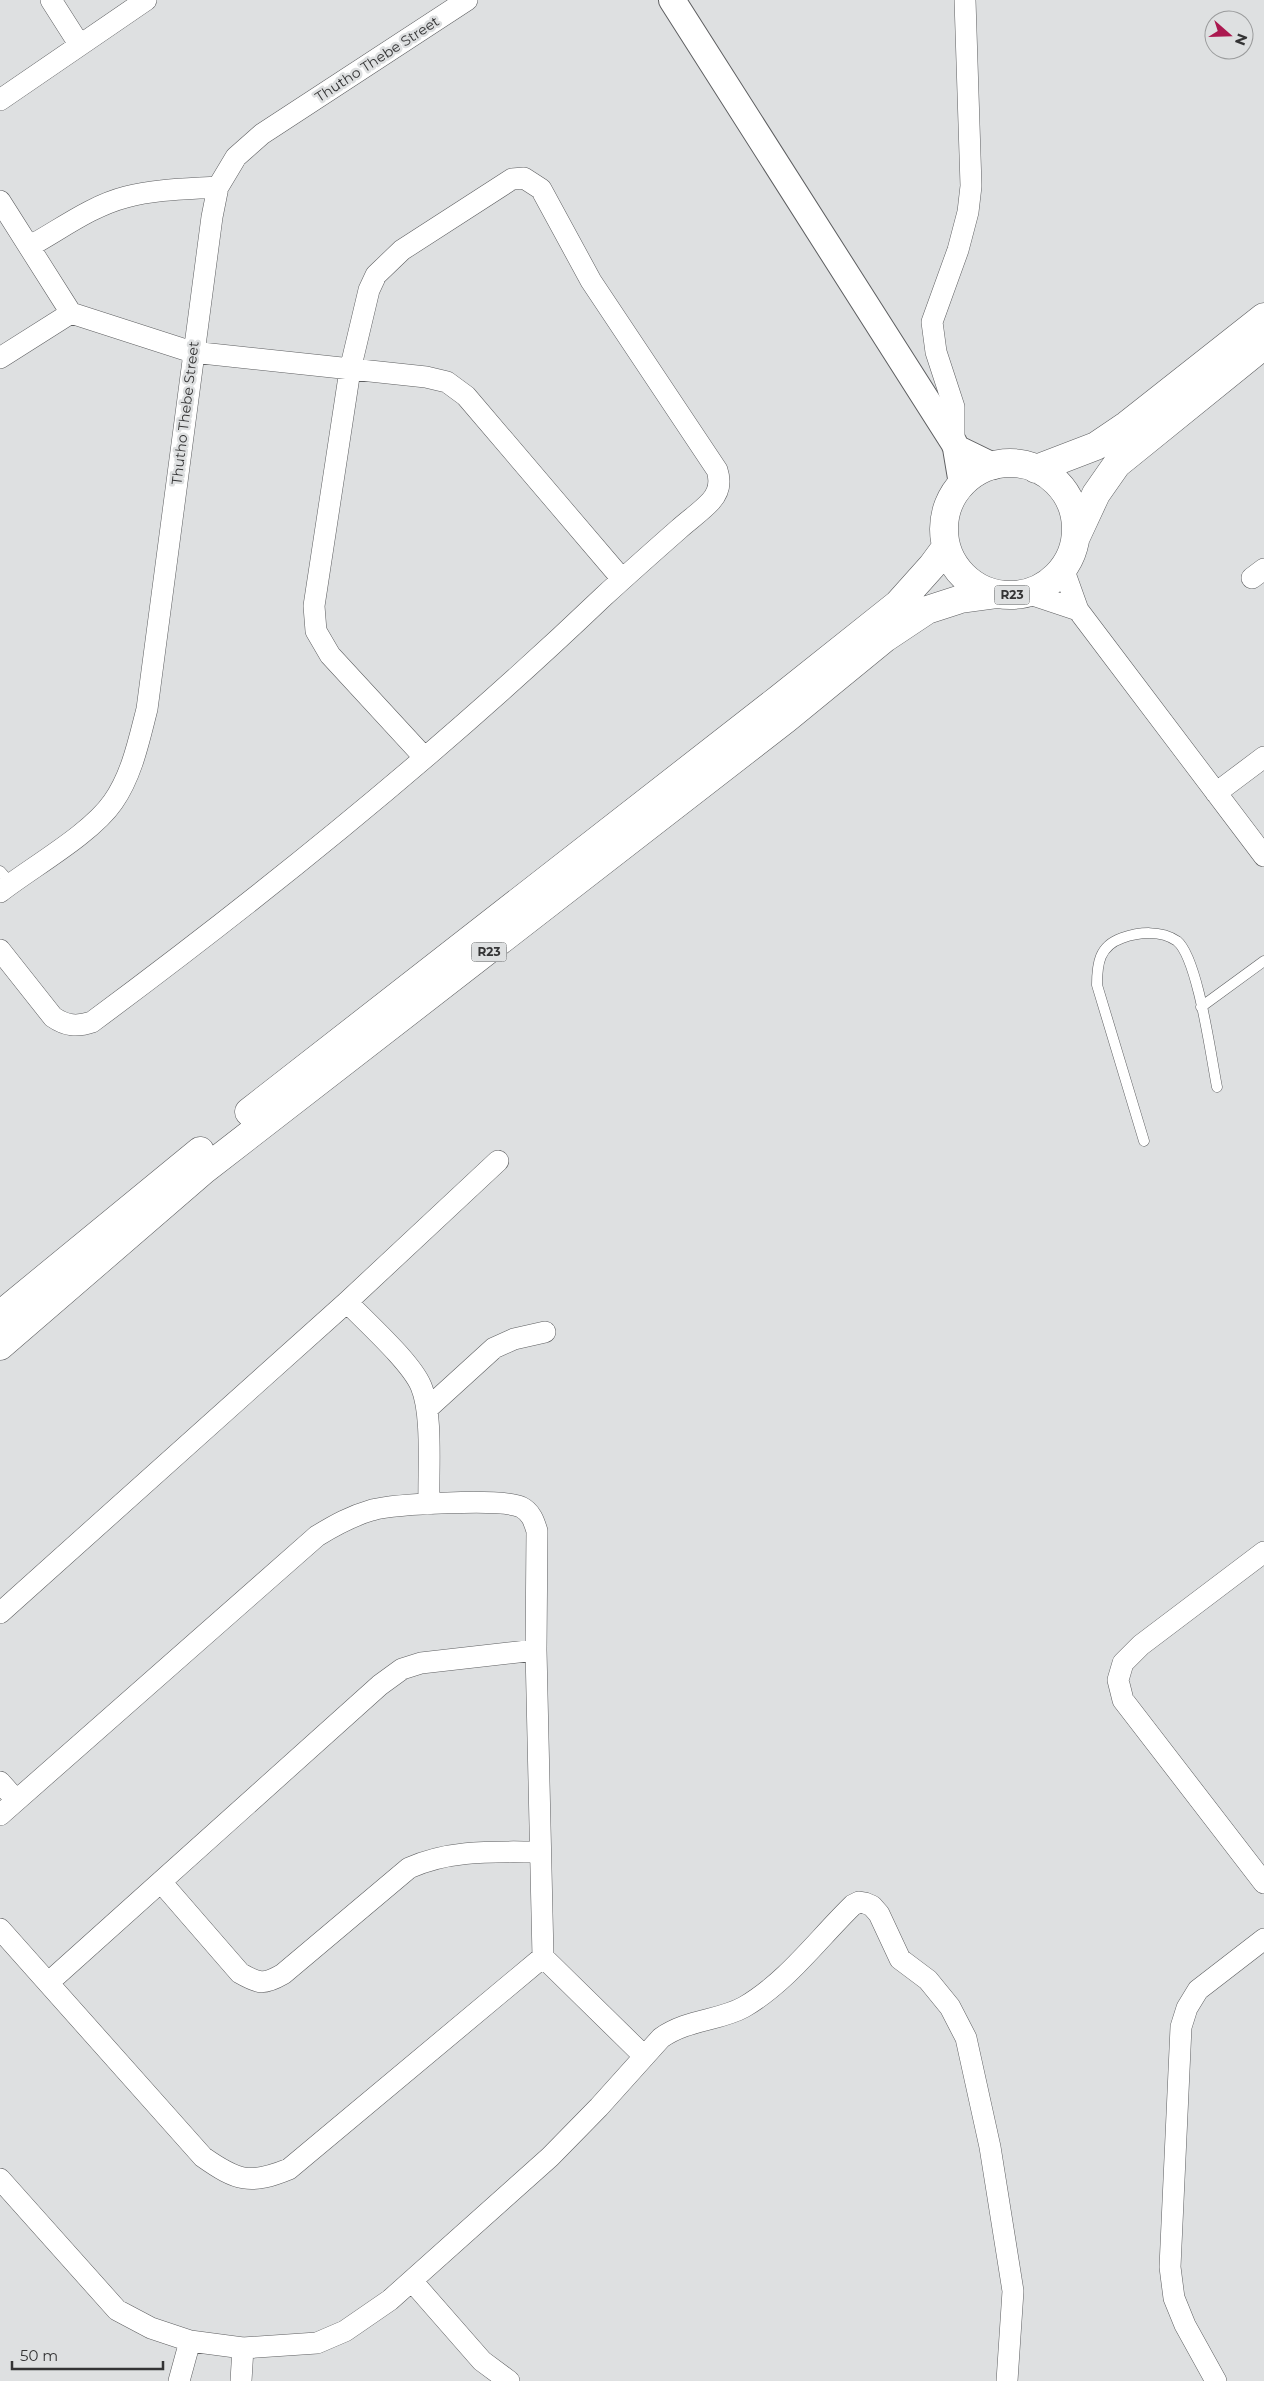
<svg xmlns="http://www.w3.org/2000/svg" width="1264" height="2381" font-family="Montserrat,sans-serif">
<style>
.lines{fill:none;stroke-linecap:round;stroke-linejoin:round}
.service-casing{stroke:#5d5e60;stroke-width:11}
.minor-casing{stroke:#5d5e60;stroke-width:22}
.tertiary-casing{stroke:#5d5e60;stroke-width:28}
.primary-casing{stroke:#5d5e60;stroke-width:29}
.service{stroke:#fff;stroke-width:10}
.minor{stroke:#fff;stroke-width:21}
.tertiary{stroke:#fff;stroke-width:26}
.primary{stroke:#fff;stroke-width:28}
.labels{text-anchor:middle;stroke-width:5;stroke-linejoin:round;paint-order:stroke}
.shield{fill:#dee0e1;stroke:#676869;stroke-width:1}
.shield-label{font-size:12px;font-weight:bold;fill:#343435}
.street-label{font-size:14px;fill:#343435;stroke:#dee0e1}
</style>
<rect width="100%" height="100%" fill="#dee0e1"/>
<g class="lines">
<g class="service-casing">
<path id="service" d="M0,871l11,12
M1201,1007l63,-46
M1144,1141l-47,-156c0,-21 2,-39 25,-47 17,-6 39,-8 55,3 21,17 34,116 40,146"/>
</g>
<g class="minor-casing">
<path id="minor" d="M51,0l28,44
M0,100l146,-100
M0,201l71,112 121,39 234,25 21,5 19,14 156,183
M30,246c31,-17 61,-40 96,-49 30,-8 61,-8 92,-10
M0,358l71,-45
M954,443v-36l-18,-55 -4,-30 26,-72 10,-38 3,-26 -6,-186
M1063,568l15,42 186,246
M1252,578l12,-9
M1027,593l51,17
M1216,793l48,-36
M0,892c32,-25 91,-58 113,-90 19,-27 26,-62 34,-93l65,-492 6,-30 18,-30 26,-23 205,-134
M0,950l53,67c13,9 24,10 39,5 178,-132 351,-272 511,-425 25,-23 51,-46 76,-68 10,-9 23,-18 32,-28 8,-9 10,-19 6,-31l-126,-189 -50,-92 -17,-11 -12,1 -110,71 -26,25 -7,15 -19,80 -36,236 2,25 14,24 94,102
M347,1302c19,20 64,60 74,84 12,28 7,86 8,118
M427,1409l67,-61 20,-9 31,-7
M1264,1552l-123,93 -18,18 -5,17 5,20 141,183
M0,1613l347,-311 151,-141
M0,1782l16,18
M0,1815l317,-279c18,-11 34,-20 55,-26 23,-6 129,-12 149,-3 10,5 13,14 16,24l-1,119 7,307 101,99
M161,1882l79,91c19,11 24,12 43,1l126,-106c42,-19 86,-16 131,-16
M0,1929l203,228c34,24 47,28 86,12l254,-212
M48,1983l332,-298 22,-16 19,-6 115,-13
M0,2179l117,131 34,18 39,13 53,7 74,-5 28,-12 45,-31 160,-143 49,-50 62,-69c27,-19 58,-17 83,-31 43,-25 74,-68 109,-102l6,-3 6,1 7,3 7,8 21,45 28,21 22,27 16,31 24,109 23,144 -6,90
M412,2281l70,80 27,20
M179,2381l11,-40
M241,2381l2,-33
M1216,2381l-31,-56 -11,-27 -4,-31 11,-240 6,-19 11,-18 66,-51"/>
</g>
<g class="tertiary-casing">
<path id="tertiary" d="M672,0l282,443 2,5 6,36
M956,448l37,18"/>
</g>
<g class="primary-casing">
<path id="primary" d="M944 529a66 66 0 1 1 132 0a66 66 0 1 1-132 0Z
M1036,469l60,-23 31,-21 137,-108
M1076,537l20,-43 21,-30 147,-119
M249,1112l531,-414 118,-94 34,-38 14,-19
M0,1315l200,-164
M0,1346l204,-176 582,-451 99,-81 42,-28 34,-11 37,-5"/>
</g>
<use href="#service" class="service"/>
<use href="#minor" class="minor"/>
<use href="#tertiary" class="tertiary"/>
<use href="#primary" class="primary"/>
</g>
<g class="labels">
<g class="shield">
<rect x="994.5" y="585.5" width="35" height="19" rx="4"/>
<rect x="471.5" y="942.5" width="35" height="19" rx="4"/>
</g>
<g class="shield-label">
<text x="1012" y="599">R23</text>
<text x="489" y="956">R23</text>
</g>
<g class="street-label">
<text transform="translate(377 59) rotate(-33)" y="5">Thutho Thebe Street</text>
<text transform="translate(185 413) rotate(-83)" y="5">Thutho Thebe Street</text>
</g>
</g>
<g transform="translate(1229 35) rotate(110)"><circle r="24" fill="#dee0e1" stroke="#9a9b9c"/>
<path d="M0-4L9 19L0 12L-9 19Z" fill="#ab1950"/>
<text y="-8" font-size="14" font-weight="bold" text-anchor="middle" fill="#343435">N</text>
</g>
<path d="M12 2361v8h151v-8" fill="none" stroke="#343435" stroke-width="2.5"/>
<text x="20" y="2361" font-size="15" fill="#343435" stroke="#dee0e1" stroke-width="4" paint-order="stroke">50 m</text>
</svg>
